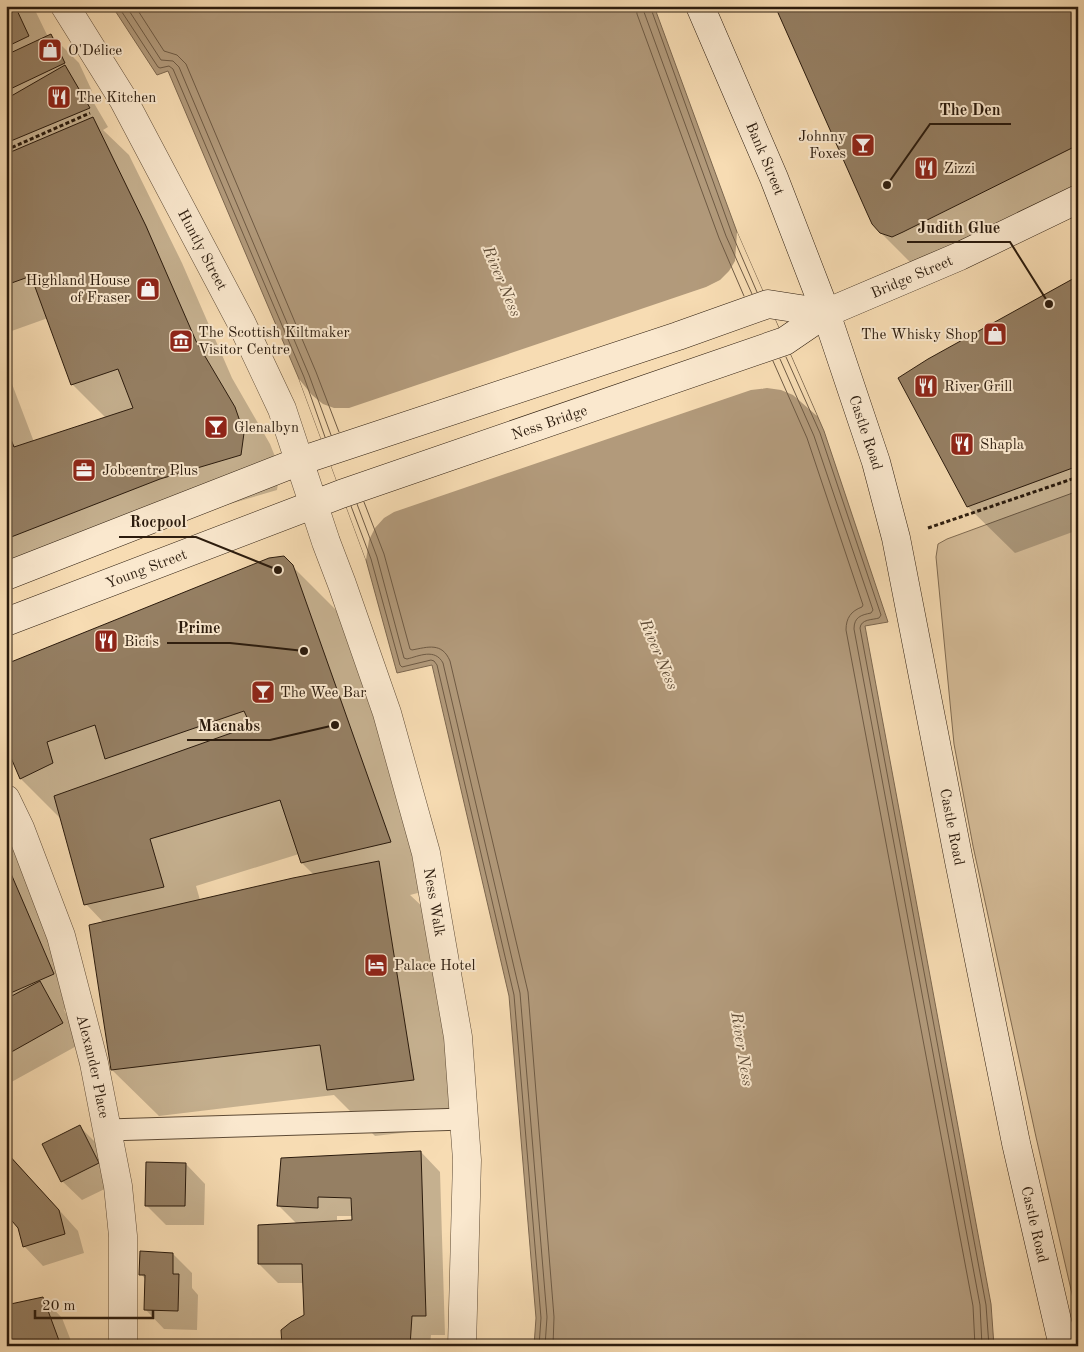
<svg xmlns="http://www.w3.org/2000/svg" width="1084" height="1352" font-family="'Old Standard TT',serif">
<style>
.green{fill:#d4bb97;stroke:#806b52}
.water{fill:#b29a7b;stroke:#7c674f}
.pier{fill:#f7dcb3}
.shadow{fill:#0003;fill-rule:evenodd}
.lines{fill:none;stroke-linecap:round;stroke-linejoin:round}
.shore{stroke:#6e5a44;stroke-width:1}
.building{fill:#957f63;stroke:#2b1b0d}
.service-casing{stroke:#5e4b36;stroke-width:23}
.minor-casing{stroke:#5e4b36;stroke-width:29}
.secondary-casing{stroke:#2b1b0d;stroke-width:29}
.path{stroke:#2b1b0d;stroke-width:3;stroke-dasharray:4 2.5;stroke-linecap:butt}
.service{stroke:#fae8ce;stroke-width:21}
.minor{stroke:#fae8ce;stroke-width:28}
.secondary{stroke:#fae8ce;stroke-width:28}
.labels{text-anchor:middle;stroke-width:4;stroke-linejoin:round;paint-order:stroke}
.poi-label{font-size:15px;fill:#2b1b0d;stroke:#fae8ce;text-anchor:start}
.street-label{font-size:15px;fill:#2b1b0d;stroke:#fae8ce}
.water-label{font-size:16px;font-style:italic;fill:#614e39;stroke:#fae8ce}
.leader{fill:none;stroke:#2b1b0d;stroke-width:2}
.callout-dot{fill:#2b1b0d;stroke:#fae8ce;stroke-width:2}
.callout-label{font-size:16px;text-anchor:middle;font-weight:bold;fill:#2b1b0d;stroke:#fae8ce;stroke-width:4;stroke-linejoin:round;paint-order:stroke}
</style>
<rect width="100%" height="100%" fill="#f7dcb3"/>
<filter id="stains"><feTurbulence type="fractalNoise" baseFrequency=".004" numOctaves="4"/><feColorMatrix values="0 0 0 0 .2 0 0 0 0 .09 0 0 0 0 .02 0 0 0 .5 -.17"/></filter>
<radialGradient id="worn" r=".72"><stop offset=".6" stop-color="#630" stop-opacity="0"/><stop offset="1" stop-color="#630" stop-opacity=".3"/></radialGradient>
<path class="green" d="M1078,491v829l-42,-183 -63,-291 -19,-102 -18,-187 2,-13 9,-5z"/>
<path class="water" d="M112,6h542l83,226 87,199 64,191 -23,4 126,678 3,42h-460l2,-28 -27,-322 -77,-331 -35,8 -31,-113 -67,-181 -131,-308 -11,4z"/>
<path class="pier" d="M737,232l80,184 -24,-21 -12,-5 -14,-2 -16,2 -357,122 -10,6 -9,10 -6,12 -3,20 -67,-181 13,16 11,9 11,4h15l357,-121 14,-7 9,-9 6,-10z"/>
<path class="shadow" d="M6,6h27l15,31 3,-2 28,28 13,28 -4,2 20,34 -5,3 26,25 53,108 50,115 38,66 10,25 -3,21 -81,24 -190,75v-221l28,74 72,-24 -34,-34 -24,-66 -42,15z
M1078,6v192l-161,71 -36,-36z
M1078,277v253l-63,23 -47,-46z
M284,558l55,55 98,275 -27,7 15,14 35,217 -85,10 -41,-41 -175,21 -47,-46 -8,-147 -18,-19 -25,-85 -40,-40 -15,-36zM299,854l3,9 12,12 -114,25 -4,-14z
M6,826l76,176 -18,8 18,33 -76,42z
M80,1127l19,19 18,37 -35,17 -20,-19z
M6,1151l72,80 6,22 -41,13 -19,-20 -5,-19 -13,-15z
M421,1152l19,20 5,163h-14l-1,11h-147l22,-30 -1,-33h-26l-19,-19 38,-40 -18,-18zM337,1216h16v5l-16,1z
M186,1164l19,20 -1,41h-38l-20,-20z
M173,1254l19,19v15l6,7 -1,35 -33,-1 -19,-20 1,-29 -5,-6z
M43,1298l19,20 11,28h-67z"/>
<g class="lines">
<path class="shore" d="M118,6l40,61 2,1 9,-2 4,3 131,308 21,60
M126,6l35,54 12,1 6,6 130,308 22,60
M135,6l29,45 13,4 9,9 130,308 23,60
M636,6l1,8 82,224 25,58
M644,6v6l82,224 26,58
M650,6l82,228 25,58
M786,357l34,76 61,182 -2,3c-7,2 -18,1 -19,10l126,677 3,41
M780,359l34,77 59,174 -2,3c-10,2 -17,4 -17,16l126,676 2,41
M773,361l34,77 56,167 -1,2c-11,4 -16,11 -16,23l127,676 2,40
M364,502l20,52 26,95 2,1c16,-3 30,-8 38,11l78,331 26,325 -1,29
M357,504l20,53 27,101 3,1c12,-3 28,-11 36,4l77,330 27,324 -2,29
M351,506l20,53 29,106 2,2 29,-7 3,1 3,4 77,330 27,323 -2,28"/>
</g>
<path class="building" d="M6,6h9l14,30 -23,11z
M775,6h303v139l-175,87 -11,5 -12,-4 -8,-9 -5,-11z
M51,34l14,29 -59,28v-36z
M65,65l25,43 -84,35v-44z
M93,117l53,109 50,115 39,66 9,26 -3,22 -81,24 -154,60v-112l8,20 119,-39 -15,-39 -47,16 -40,-109 -25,9v-131z
M1078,276v190l-111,41 -69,-129 30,-19z
M284,556l9,9 98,277 -90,21 -21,-63 -130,39 14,48 -80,18 -30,-109 197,-70 -7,-15 -139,48 -10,-34 -48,17 6,21 -33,16 -14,-33v-82l263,-106z
M379,861l35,219 -87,10 -7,-45 -209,25 -22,-145 204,-47z
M6,862l48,112 -48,21z
M40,981l23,42 -57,32v-56z
M80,1125l19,38 -38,19 -19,-38z
M421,1151l5,165h-14l-2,30h-128l-1,-16 10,-8 13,-7 -2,-51h-44v-39l94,-5 -1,-22 -33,-1v11l-41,-2 4,-48z
M6,1152l53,58 6,24 -42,13 -5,-19 -12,-14z
M146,1162l40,1 -1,43h-40z
M140,1251l33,2v21h6l-1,37 -34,-1 1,-35h-6z
M43,1297l18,49h-55v-41z"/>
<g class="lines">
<g class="service-casing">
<path id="service" d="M108,1130l356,-11"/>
</g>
<g class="minor-casing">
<g id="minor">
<path id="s1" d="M65,6l58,93 118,223 41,87 44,133 16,42 45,129 39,140 32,184 9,123 -5,186"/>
<path id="s2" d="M6,799l14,29 41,108 33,127 24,123 5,50v110"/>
</g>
</g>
<g class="secondary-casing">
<g id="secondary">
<path id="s3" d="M700,6l74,172 52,135 50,149 20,76 63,323 57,282 47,203"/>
<path d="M6,576l294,-115 378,-125 90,-32 58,9"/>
<path id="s4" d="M6,622l335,-128 444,-153 41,-28 134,-57 118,-57"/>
</g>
</g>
<path class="path" d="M6,150l84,-37
M928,528l150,-51"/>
<use href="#service" class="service"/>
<use href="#minor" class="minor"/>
<use href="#secondary" class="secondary"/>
</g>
<defs>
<g id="shop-square" transform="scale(1.25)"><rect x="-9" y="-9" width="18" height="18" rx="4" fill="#8f2418" stroke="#fae8ce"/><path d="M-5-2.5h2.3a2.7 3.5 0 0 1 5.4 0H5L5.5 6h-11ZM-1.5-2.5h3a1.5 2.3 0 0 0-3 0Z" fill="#fff"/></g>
<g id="restaurant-square" transform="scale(1.25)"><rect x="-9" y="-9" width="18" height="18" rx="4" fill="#8f2418" stroke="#fae8ce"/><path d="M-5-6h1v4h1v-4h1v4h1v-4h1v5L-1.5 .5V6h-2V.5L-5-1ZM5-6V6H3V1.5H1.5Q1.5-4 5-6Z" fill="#fff"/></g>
<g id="bar-square" transform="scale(1.25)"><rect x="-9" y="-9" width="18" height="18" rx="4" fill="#8f2418" stroke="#fae8ce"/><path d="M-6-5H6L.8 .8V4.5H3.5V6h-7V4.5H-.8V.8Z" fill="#fff"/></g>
<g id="museum-square" transform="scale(1.25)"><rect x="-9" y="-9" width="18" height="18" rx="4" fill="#8f2418" stroke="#fae8ce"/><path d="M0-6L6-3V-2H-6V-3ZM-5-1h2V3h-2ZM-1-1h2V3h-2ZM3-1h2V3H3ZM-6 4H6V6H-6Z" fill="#fff"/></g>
<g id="office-square" transform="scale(1.25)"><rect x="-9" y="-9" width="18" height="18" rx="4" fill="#8f2418" stroke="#fae8ce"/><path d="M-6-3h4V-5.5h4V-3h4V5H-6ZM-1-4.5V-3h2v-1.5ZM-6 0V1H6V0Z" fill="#fff"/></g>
<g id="hotel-square" transform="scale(1.25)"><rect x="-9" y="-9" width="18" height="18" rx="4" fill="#8f2418" stroke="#fae8ce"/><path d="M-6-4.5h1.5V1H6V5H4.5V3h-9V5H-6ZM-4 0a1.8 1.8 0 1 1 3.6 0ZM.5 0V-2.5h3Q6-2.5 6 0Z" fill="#fff"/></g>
</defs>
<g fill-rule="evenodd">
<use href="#shop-square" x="50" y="50"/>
<use href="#restaurant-square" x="59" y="97"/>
<use href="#bar-square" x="863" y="145"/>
<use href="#restaurant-square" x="926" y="168"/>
<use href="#shop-square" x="148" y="289"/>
<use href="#shop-square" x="995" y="334"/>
<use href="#museum-square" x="181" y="341"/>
<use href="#restaurant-square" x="926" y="386"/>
<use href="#bar-square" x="216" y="427"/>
<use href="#restaurant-square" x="962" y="444"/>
<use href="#office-square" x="84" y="470"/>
<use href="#restaurant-square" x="106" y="641"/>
<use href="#bar-square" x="263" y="692"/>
<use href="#hotel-square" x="376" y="965"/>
</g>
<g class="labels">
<g class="poi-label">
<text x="68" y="55">O'Délice</text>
<text x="76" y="102">The Kitchen</text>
<text x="846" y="141" text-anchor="end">Johnny<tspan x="846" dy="17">Foxes</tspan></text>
<text x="944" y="173">Zizzi</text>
<text x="130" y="285" text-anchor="end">Highland House<tspan x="130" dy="17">of Fraser</tspan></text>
<text x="198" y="337">The Scottish Kiltmaker<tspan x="198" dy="17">Visitor Centre</tspan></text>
<text x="978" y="339" text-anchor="end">The Whisky Shop</text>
<text x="944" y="391">River Grill</text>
<text x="234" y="432">Glenalbyn</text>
<text x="980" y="449">Shapla</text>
<text x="102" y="475">Jobcentre Plus</text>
<text x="124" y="646">Bici's</text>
<text x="280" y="697">The Wee Bar</text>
<text x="394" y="970">Palace Hotel</text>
</g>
<g class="street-label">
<text dy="5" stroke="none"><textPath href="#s3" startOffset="166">Bank Street</textPath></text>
<text dy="5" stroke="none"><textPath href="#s1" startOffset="280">Huntly Street</textPath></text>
<text dy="5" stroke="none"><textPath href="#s4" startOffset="971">Bridge Street</textPath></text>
<text dy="5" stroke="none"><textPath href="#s4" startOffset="579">Ness Bridge</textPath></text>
<text dy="5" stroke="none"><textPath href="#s3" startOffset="458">Castle Road</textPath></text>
<text dy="5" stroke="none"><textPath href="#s4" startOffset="150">Young Street</textPath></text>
<text dy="5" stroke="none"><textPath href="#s3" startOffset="862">Castle Road</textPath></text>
<text dy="5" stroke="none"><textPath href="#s1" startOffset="975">Ness Walk</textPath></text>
<text dy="5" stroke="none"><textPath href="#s2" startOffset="282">Alexander Place</textPath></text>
<text dy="5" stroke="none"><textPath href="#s3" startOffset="1268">Castle Road</textPath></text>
</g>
<g class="water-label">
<text transform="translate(503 281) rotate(67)" y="6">River Ness</text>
<text transform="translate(660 654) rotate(67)" y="6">River Ness</text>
<text transform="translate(743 1049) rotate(81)" y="6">River Ness</text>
</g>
</g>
<path class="leader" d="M887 185L930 124H1011M1049 304L1010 242H907M278 570L196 537H119M304 651L230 643H167M335 725L270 740H187"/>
<g class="callout-dot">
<circle cx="887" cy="185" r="5"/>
<circle cx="1049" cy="304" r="5"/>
<circle cx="278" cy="570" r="5"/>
<circle cx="304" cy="651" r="5"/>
<circle cx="335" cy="725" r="5"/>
</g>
<g class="callout-label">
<text x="970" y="115">The Den</text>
<text x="959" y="233">Judith Glue</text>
<text x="158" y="527">Rocpool</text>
<text x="199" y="633">Prime</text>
<text x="229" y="731">Macnabs</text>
</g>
<rect width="1084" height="1352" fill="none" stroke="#f7dcb3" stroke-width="25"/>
<rect x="8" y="8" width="1069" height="1337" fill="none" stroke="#2b1b0d" stroke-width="2.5"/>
<rect x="12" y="12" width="1059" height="1327" fill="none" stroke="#2b1b0d"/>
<path d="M35 1310v8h118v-8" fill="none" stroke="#2b1b0d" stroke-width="2.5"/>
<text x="42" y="1310" font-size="15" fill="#2b1b0d" stroke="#fae8ce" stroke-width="4" paint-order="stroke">20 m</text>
<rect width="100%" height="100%" filter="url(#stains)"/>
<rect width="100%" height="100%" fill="url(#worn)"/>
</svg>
